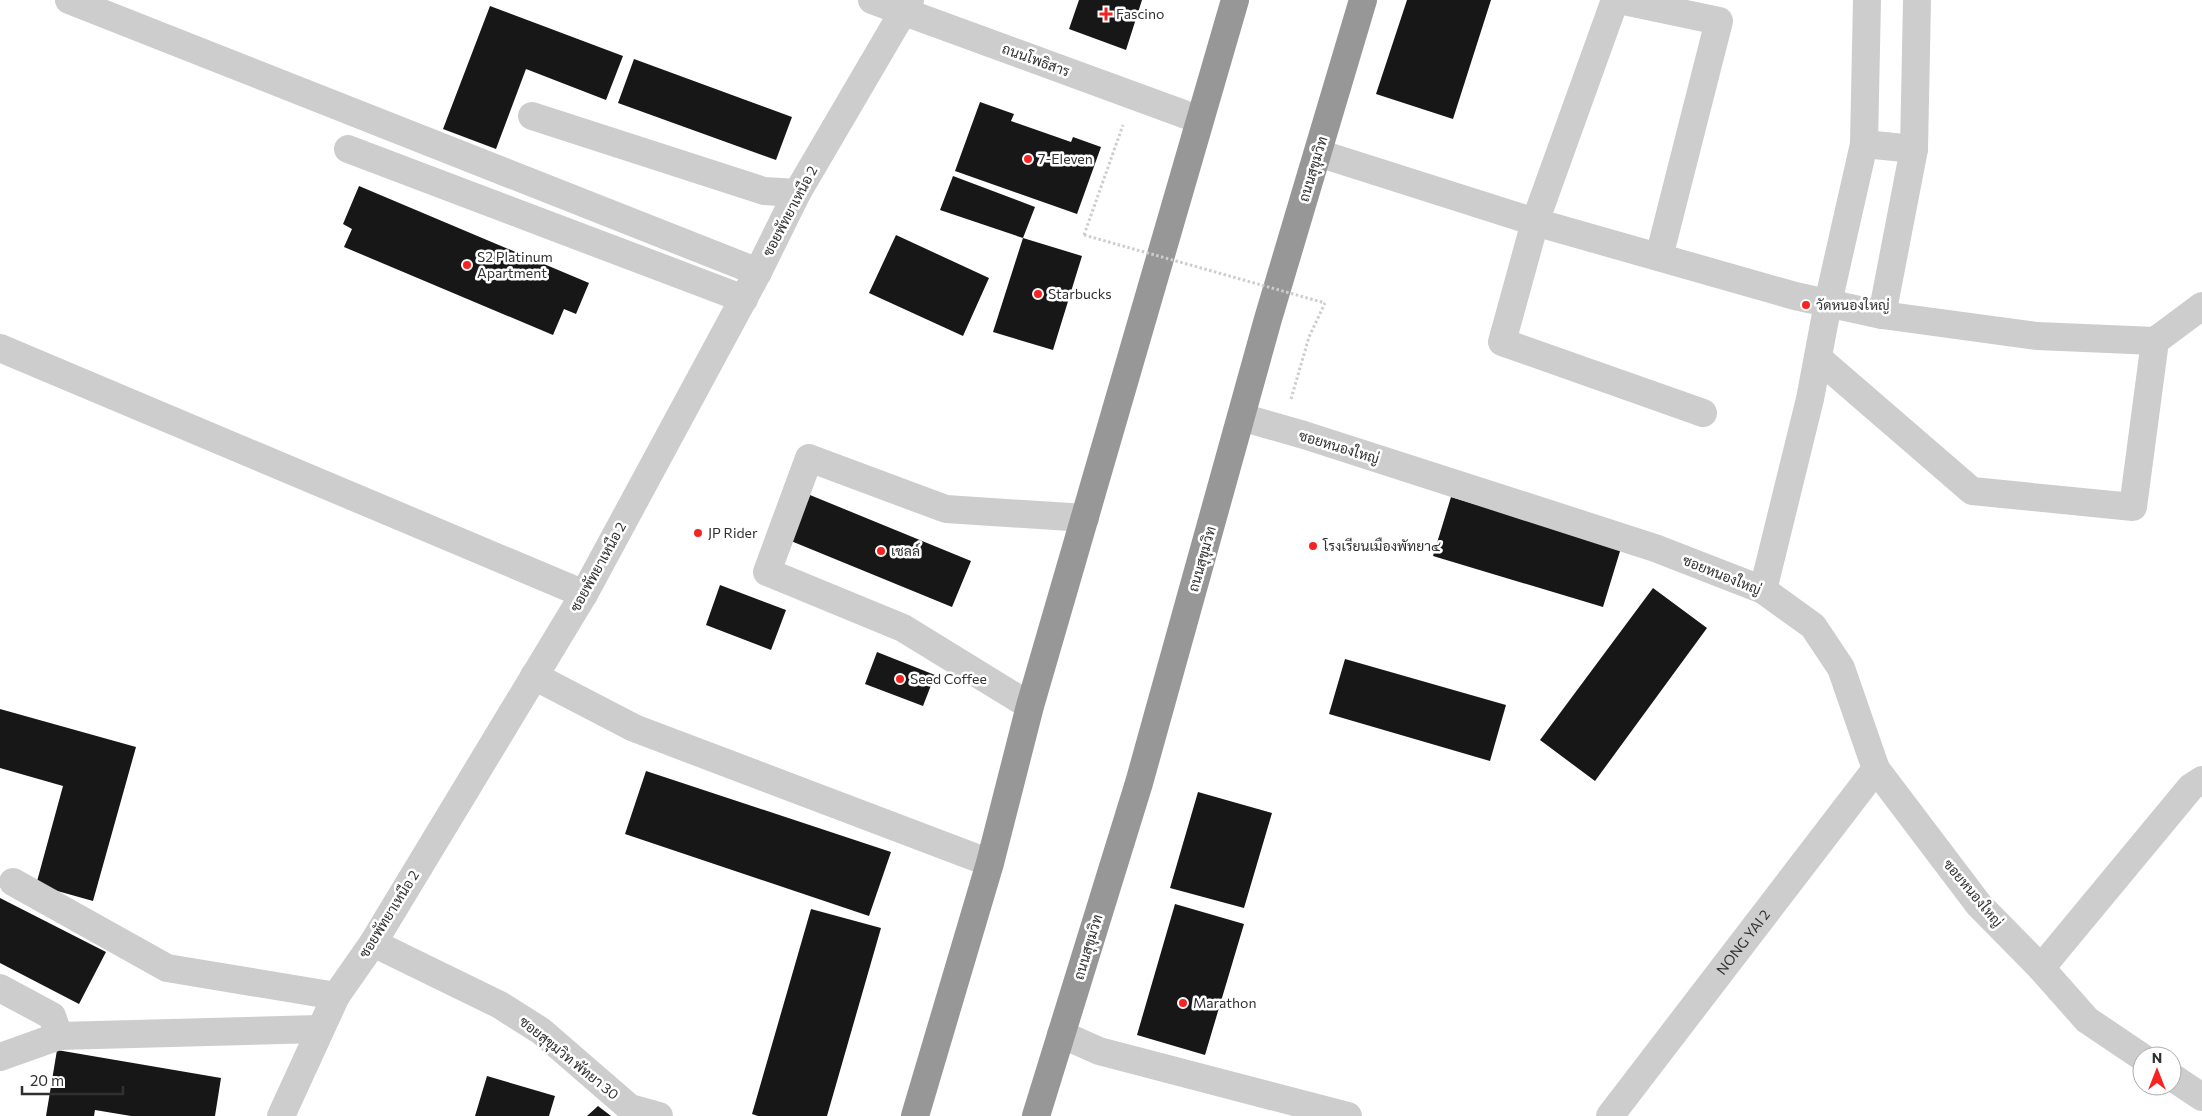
<svg xmlns="http://www.w3.org/2000/svg" width="2202" height="1116" font-family="Commissioner,Sarabun,sans-serif">
<style>
.building{fill:#171717}
.lines{fill:none;stroke-linecap:round;stroke-linejoin:round}
.path{stroke:#cdcdcd;stroke-width:3;stroke-dasharray:2.5 2.5;stroke-linecap:butt}
.minor{stroke:#cdcdcd;stroke-width:28}
.highway{stroke:#979797;stroke-width:28}
.path-bridge{stroke:#cdcdcd;stroke-width:3;stroke-dasharray:2.5 2.5;stroke-linecap:butt}
.poi-dot{fill:#f52423;stroke:#fff;stroke-width:2}
.labels{text-anchor:middle;stroke-width:5;stroke-linejoin:round;paint-order:stroke}
.poi-label{font-size:14px;fill:#303030;stroke:#fff;text-anchor:start}
.street-label{font-size:14px;fill:#303030;stroke:#fff}
</style>
<rect width="100%" height="100%" fill="#fff"/>
<path class="building" d="M1079,0h63l-16,50 -57,-21z
M1407,0h84l-38,119 -77,-25z
M490,6l133,50 -17,44 -80,-31 -30,80 -53,-20z
M634,59l158,58 -16,43 -158,-57z
M980,102l34,12 -3,7 60,21 2,-5 28,10 -24,67 -122,-43z
M953,176l82,31 -12,31 -83,-28z
M359,186l230,97 -13,31 -12,-5 -11,26 -209,-88 8,-18 -9,-5z
M896,235l93,43 -26,58 -94,-43z
M1023,238l59,18 -29,94 -60,-18z
M810,495l161,66 -19,46 -161,-66z
M1451,497l170,51 -18,59 -170,-51z
M720,585l66,25 -15,40 -65,-25z
M1653,588l54,40 -112,153 -55,-41z
M877,652l58,23 -12,31 -58,-22z
M1345,659l161,46 -16,56 -161,-47z
M0,709l136,38 -43,154 -57,-16 27,-99 -63,-18z
M646,771l245,81 -22,64 -244,-82z
M1198,792l74,21 -28,95 -74,-20z
M0,898l106,54 -27,52 -79,-41z
M1175,904l69,20 -39,131 -68,-20z
M811,909l70,19 -54,188h-69l-6,-2z
M57,1050l164,28 -6,38h-84l-36,-6 -1,6h-48z
M487,1076l68,20 -6,20h-74z
M598,1106l13,10h-24z"/>
<g class="lines">
<path class="path" d="M1084,235l39,-110
M1291,399l18,-62 16,-34"/>
<g class="minor">
<path d="M69,0l689,272"/>
<path d="M872,0l328,120"/>
<path d="M1615,0l-80,222 -33,120 201,71"/>
<path d="M1619,0l100,21 -60,236"/>
<path d="M532,116l232,75 33,2"/>
<path d="M1864,144l3,-144"/>
<path d="M348,149l396,150"/>
<path d="M1914,149l3,-149"/>
<path d="M1318,153l217,69 260,74 87,19 32,-166 -50,-5 -36,159 -18,96 -47,191"/>
<path d="M1882,315l155,21 118,5 47,-35"/>
<path d="M0,348l584,246"/>
<path d="M1818,358l154,133 161,16 22,-166"/>
<path d="M1241,417l63,18 351,113 108,42 50,36 28,42 35,101 103,136 62,63 46,52 55,37"/>
<path d="M534,676l100,52 356,135"/>
<path d="M1030,706l-127,-78 -136,-56 42,-114 137,51 139,9"/>
<path d="M13,882l154,86 169,28"/>
<path d="M373,943l127,62 41,26 89,77 29,8"/>
<path d="M2041,968l150,-181 11,-7"/>
<path d="M0,988l52,28 7,20"/>
<path d="M1061,1034l38,17 249,65"/>
<path d="M0,1057l59,-21 260,-7"/>
<path d="M2172,1077l30,20"/>
<path d="M281,1116l55,-120 37,-53 211,-349 174,-322 39,-79 113,-193"/>
<path id="s1" d="M1610,1116l266,-347"/>
</g>
<path class="highway" d="M915,1116l75,-253 40,-157 205,-706
M1036,1116l103,-333 129,-464 95,-319"/>
<path class="path-bridge" d="M1084,235l241,68"/>
</g>
<g class="poi-dot">
<path d="M1103.5 6.5h5v5h5v5h-5v5h-5v-5h-5v-5h5z"/>
<circle cx="1028" cy="159" r="5"/>
<circle cx="467" cy="265" r="5"/>
<circle cx="1038" cy="294" r="5"/>
<circle cx="1806" cy="305" r="5"/>
<circle cx="698" cy="533" r="5"/>
<circle cx="1313" cy="546" r="5"/>
<circle cx="881" cy="551" r="5"/>
<circle cx="900" cy="679" r="5"/>
<circle cx="1183" cy="1003" r="5"/>
</g>
<g class="labels">
<g class="poi-label">
<text x="1116" y="19">Fascino</text>
<text x="1038" y="164">7-Eleven</text>
<text x="477" y="262">S2 Platinum<tspan x="477" dy="16">Apartment</tspan></text>
<text x="1048" y="299">Starbucks</text>
<text x="1816" y="310">วัดหนองใหญ่</text>
<text x="708" y="538">JP Rider</text>
<text x="1323" y="551">โรงเรียนเมืองพัทยา๔</text>
<text x="891" y="556">เชลล์</text>
<text x="910" y="684">Seed Coffee</text>
<text x="1193" y="1008">Marathon</text>
</g>
<g class="street-label">
<text transform="translate(1036 60) rotate(20)" y="5">ถนนโพธิสาร</text>
<text transform="translate(1313 169) rotate(-73)" y="5">ถนนสุขุมวิท</text>
<text transform="translate(790 211) rotate(-62)" y="5">ซอยพัทยาเหนือ 2</text>
<text transform="translate(1339 447) rotate(17)" y="5">ซอยหนองใหญ่</text>
<text transform="translate(1202 559) rotate(-74)" y="5">ถนนสุขุมวิท</text>
<text transform="translate(598 567) rotate(-61)" y="5">ซอยพัทยาเหนือ 2</text>
<text transform="translate(1722 575) rotate(22)" y="5">ซอยหนองใหญ่</text>
<text transform="translate(1973 893) rotate(50)" y="5">ซอยหนองใหญ่</text>
<text transform="translate(389 914) rotate(-58)" y="5">ซอยพัทยาเหนือ 2</text>
<text dy="5" stroke="none"><textPath href="#s1" startOffset="219">NONG YAI 2</textPath></text>
<text transform="translate(1088 947) rotate(-73)" y="5">ถนนสุขุมวิท</text>
<text transform="translate(569 1058) rotate(39)" y="5">ซอยสุขุมวิท พัทยา 30</text>
</g>
</g>
<g transform="translate(2157 1071)"><circle r="24" fill="#ffffff" stroke="#acacac"/>
<path d="M0-4L9 19L0 12L-9 19Z" fill="#f52423"/>
<text y="-8" font-size="14" font-weight="bold" text-anchor="middle" fill="#303030">N</text>
</g>
<path d="M22 1086v8h101v-8" fill="none" stroke="#303030" stroke-width="2.5"/>
<text x="30" y="1086" font-size="15" fill="#303030" stroke="#ffffff" stroke-width="4" paint-order="stroke">20 m</text>
</svg>
